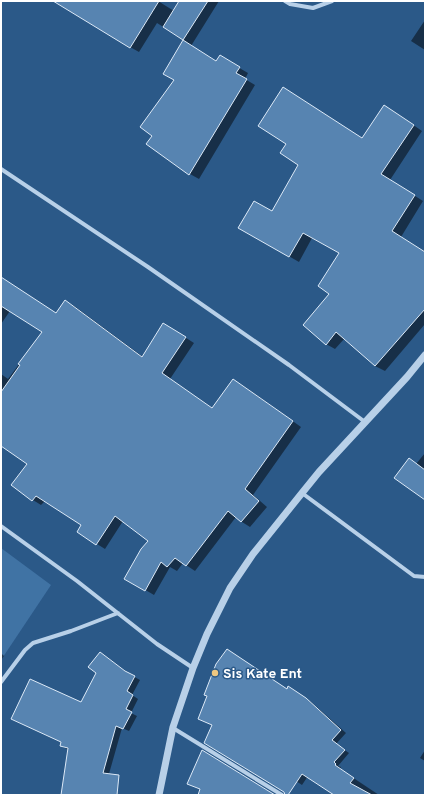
<svg xmlns="http://www.w3.org/2000/svg" width="426" height="796" font-family="Overpass,sans-serif">
<style>
.green{fill:#4073a4}
.shadow{fill:#0007}
.building{fill:#5784b1;stroke:#dce9f7}
.lines{fill:none;stroke-linecap:round;stroke-linejoin:round}
.minor{stroke:#b8d0e8;stroke-width:4}
.tertiary{stroke:#b8d0e8;stroke-width:7}
.poi-dot{fill:#eec881;stroke:#2b5988;stroke-width:1.5}
.labels{text-anchor:middle;stroke-width:3;stroke-linejoin:round;paint-order:stroke}
.poi-label{font-size:14px;font-weight:bold;fill:#fff;stroke:#2b5988;text-anchor:start}
</style>
<rect width="100%" height="100%" fill="#2b5988"/>
<path class="green" d="M1,548l50,37 -50,75z"/>
<path class="shadow" d="M70,1h88l16,10 6,-10h39l-28,45 26,16h12l19,11 -3,6 10,6 -56,94 -9,-5 -43,-30 6,-9 22,-55 -11,-7 20,-33 -27,-17 -18,29 -9,-5z
M425,20v30l-14,-9z
M393,111l29,20 -32,49 33,21 -22,36 22,14 2,-2v75l-40,47 -10,-5 -30,-28 -10,11 -9,-5 5,-51 9,-40 -28,-15 -13,24 -59,-34 32,-16 91,-73z
M1,279l55,35 9,-13 9,5 69,51 29,-28 22,14 -24,36 43,30 20,-29 9,5 59,42 -48,68 14,12 -17,20 -8,-5 -6,-5 -41,54 -12,-8 -6,8 -7,-4 -16,28 -29,-17 24,-37 -26,-20 -18,28 -8,-5 -14,-19 -38,-24 -4,4 -8,-5 -21,-15 16,-21 -27,-20v-70l7,5 35,-47 -33,-21 -9,13z
M425,453v46l-9,-35z
M1,653l3,3 -3,4z
M101,653l28,21 11,6 -8,15 6,4 -7,14 6,3 -8,15 -7,-3 -17,60 -36,-38 -8,-4 1,-4 -44,-20 64,-19 15,-30z
M287,690l24,12 35,31 -10,11 13,9 -11,13 3,1 -1,2 39,26h-43l-28,-19 -6,9 -15,-10z
M425,750v11l-5,-3z"/>
<path class="building" d="M53,1h106l-29,47z
M179,1h29l-25,39 -20,-13z
M183,40l33,21 4,-6 20,12 -4,6 11,6 -58,96 -43,-31 6,-8 -12,-9 34,-47 -11,-6z
M283,87l79,51 22,-33 30,20 -33,49 34,21 -23,36 33,21v57l-50,57 -39,-34 -10,13 -23,-20 26,-31 -11,-8 21,-33 -36,-20 -14,24 -51,-29 16,-27 18,10 26,-46 -18,-12 6,-9 -28,-18z
M1,277l55,36 9,-13 77,57 21,-34 23,14 -24,36 50,35 21,-29 60,42 -48,68 14,12 -18,21 -13,-11 -42,55 -11,-8 -8,9 -6,-5 -16,29 -21,-12 17,-30 7,-8 -33,-25 -19,29 -19,-13 4,-7 -45,-29 -4,5 -21,-16 16,-21 -26,-18v-54l19,-27 -2,-1 24,-32 -41,-26z
M409,458l16,12v30l-31,-22z
M227,649l60,40 1,-3 18,12 35,32 -9,10 13,10 -11,12 2,2 -1,1 19,13 -4,5 22,12h-38l-32,-21 -14,21h-3l-1,-3 -80,-49 8,-18 -14,-6 9,-23 -3,-1 12,-31z
M100,652l25,19 10,5 -8,15 6,4 -7,14 6,3 -9,17 -7,-3 -13,47 16,2 -2,20h-56l7,-47 -8,-2 1,-4 -50,-23 19,-40 51,23 15,-29 -8,-6z
M202,750l73,45h-77l2,-6 -13,-5z"/>
<g class="lines">
<path class="minor" d="M285,1l5,3 23,4 19,-7
M1,169l147,98 141,98 76,57
M302,493l112,83 11,1
M1,526l76,55 80,63 36,24
M1,682l24,-32 8,-7 38,-12 47,-18
M173,728l109,67"/>
<path class="tertiary" d="M159,795l14,-68 20,-59 14,-34 23,-46 23,-34 49,-61 17,-21 88,-95 18,-22"/>
</g>
<circle class="poi-dot" cx="215" cy="673" r="4"/>
<g class="labels">
<g class="poi-label">
<text x="223" y="678">Sis Kate Ent</text>
</g>
</g>
<rect width="426" height="796" fill="none" stroke="#ffffff" stroke-width="4"/>
</svg>
